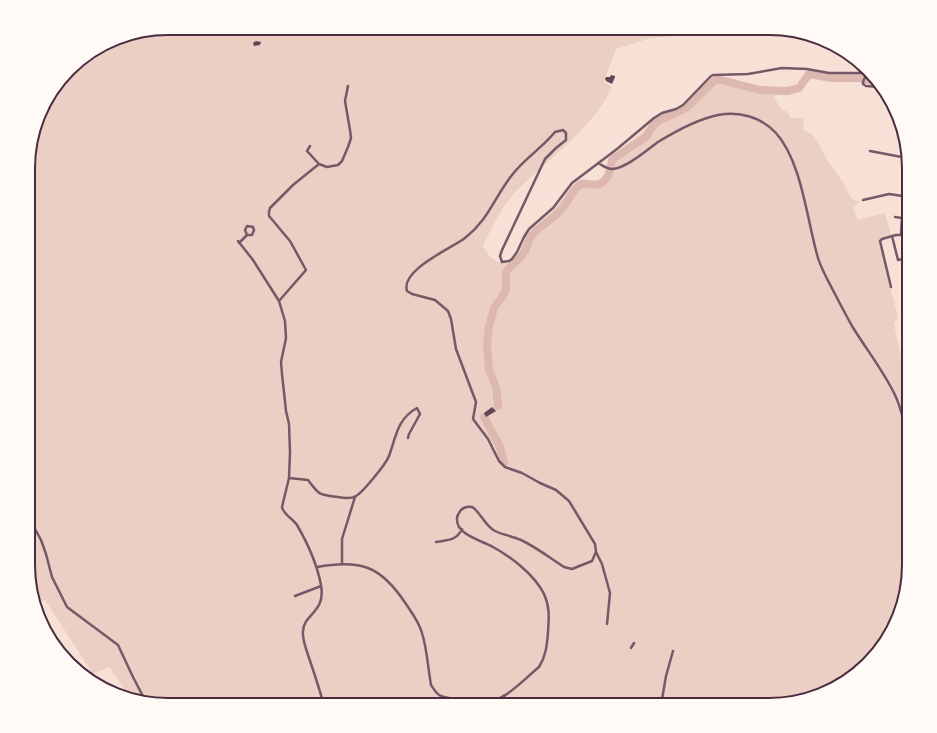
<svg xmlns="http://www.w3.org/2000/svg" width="937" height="733" font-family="Barlow,sans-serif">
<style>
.green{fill:#ebcfc5}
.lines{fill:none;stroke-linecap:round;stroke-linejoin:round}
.river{stroke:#dcb8b0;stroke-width:8}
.building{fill:#644757}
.minor{stroke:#755966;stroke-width:2.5}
.rim{fill:none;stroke:#4a2c40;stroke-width:2}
</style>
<rect width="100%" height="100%" fill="#f7e1d7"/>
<path class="green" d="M168,28h515l-8,8 -24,2 -35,11 -12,32v1l8,5c-18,42 -70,76 -101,110 -11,13 -20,33 -28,48 6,13 12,19 28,18l6,-8 12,-22 24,-22 14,-19 12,-12 9,3 14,1 13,-14 -7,-9 51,-44 27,-9 19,-23 9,-6 5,-1 45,11 10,5 2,7 6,9 4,1 5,7h13l-1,11 11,7 14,25 15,21 8,16 8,4 -6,6 5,12 27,-7 6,22 -12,5 12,52 1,1 6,25 -4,5 8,40 7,13v199l-11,44 -24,39 -51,36 -54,11h-610l-28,-7 -22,-31 -16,7 -48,-74 -9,4 -8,-29 1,-426 18,-51 29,-36 47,-27z"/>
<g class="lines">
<path class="river" d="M498,406l-2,-19 -7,-17 -2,-26 2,-18 5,-18 12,-17v-19c5,-7 13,-12 17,-18 5,-6 4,-14 9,-19 9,-10 21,-16 30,-26 6,-7 9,-16 16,-23 8,-7 20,6 29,-9 3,-4 4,-12 5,-17l2,-2 32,-21 6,-10 6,-6 28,-13 29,-28h6l39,10 27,1 12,-3 10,-14 22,4h29l16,4
M484,417l16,30 4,15"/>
</g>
<path class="building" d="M256,41l5,1 -1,3 -6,1 -1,-3z
M611,75l4,1v1l-3,7 -6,-3 -1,-2 1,-2h4z
M492,407l4,4 -10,6 -2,-4z"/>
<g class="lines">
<path class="minor" d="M867,73l-4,9v2l3,2 14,1
M310,146l-3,5 12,13
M870,151l37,7
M598,163c4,2 9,6 14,6 13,0 35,-19 46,-27 18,-11 40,-23 60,-27 22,-4 43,2 58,18 26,29 31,88 42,125 4,13 11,24 17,36 5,10 11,21 17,32 14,23 31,44 43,69 7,14 9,30 14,46
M863,200l26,-6 20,3
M895,217l14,2
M901,234l1,-16
M892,236l6,24 11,-2
M238,241l15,19 26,41 6,20 1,17 -5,24 1,12 4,37 3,13 1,29 -1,25 -7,29c1,7 11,12 15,18 11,19 20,39 24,60 5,28 -17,28 -18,46 -1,8 3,17 5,24 6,17 11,33 16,50
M239,243l8,-8 -2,-5 2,-4 6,1 1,3 -2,5h-5
M891,287l-11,-46 2,-2 14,-4h13
M279,301l27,-31 -16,-29 -21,-25v-4l1,-4 23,-23 26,-21 8,3 11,-2 4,-4 6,-14 3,-9 -1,-8 -5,-29 3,-15
M289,478l19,2c11,15 11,15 30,17 5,1 13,2 18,-1 7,-4 30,-32 33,-40 7,-19 8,-37 28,-48l3,6 -11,20 -1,4
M28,516l13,24 5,14 6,23 15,30 51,38 15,32 13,25
M436,542c12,-2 20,-1 26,-13
M596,552l6,12 8,29 -3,31
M342,564v-25l13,-42
M317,567c44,-8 64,-1 89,37 6,9 13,18 16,29 5,16 6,35 9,52 3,4 5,9 10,11 9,4 50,6 59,2 12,-5 28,-22 39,-31 7,-11 8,-22 9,-35 1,-14 2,-25 -4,-38 -10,-20 -33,-37 -51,-47 -11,-6 -27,-10 -34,-20 -2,-4 -3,-10 0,-14 2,-5 8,-7 13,-6 7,3 13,19 23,24 8,4 17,5 26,9 15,7 29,18 43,27l8,2 20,-8 4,-9 -1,-8 -26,-43 -13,-11 -16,-7 -18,-10 -17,-6 -6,-6 -11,-22 -15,-20 3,-17 -20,-53 -5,-30 -3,-8 -13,-11 -23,-6 -5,-3c-7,-21 45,-43 58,-53 24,-19 29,-40 47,-63 12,-16 30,-27 43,-43l8,-2 3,3v7l-10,8 -11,11 -43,91 -2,6 2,6 7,-1 3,-2 5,-7 7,-15 5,-8 24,-21 19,-25 45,-34 37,-31 8,-5 14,-4 7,-4 28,-29 2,-1 35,-1 34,-6 25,1 22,4h40
M295,596l26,-10
M631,648l3,-5
M503,696v9
M488,705h8
M661,705l5,-29 7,-25"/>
</g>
<path d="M0 0H937V733H0ZM168 35H769A133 133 0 0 1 902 168V565A133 133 0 0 1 769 698H168A133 133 0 0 1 35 565V168A133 133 0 0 1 168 35Z" fill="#fffaf5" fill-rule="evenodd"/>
<path class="rim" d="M168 35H769A133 133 0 0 1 902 168V565A133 133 0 0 1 769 698H168A133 133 0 0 1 35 565V168A133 133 0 0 1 168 35Z"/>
</svg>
